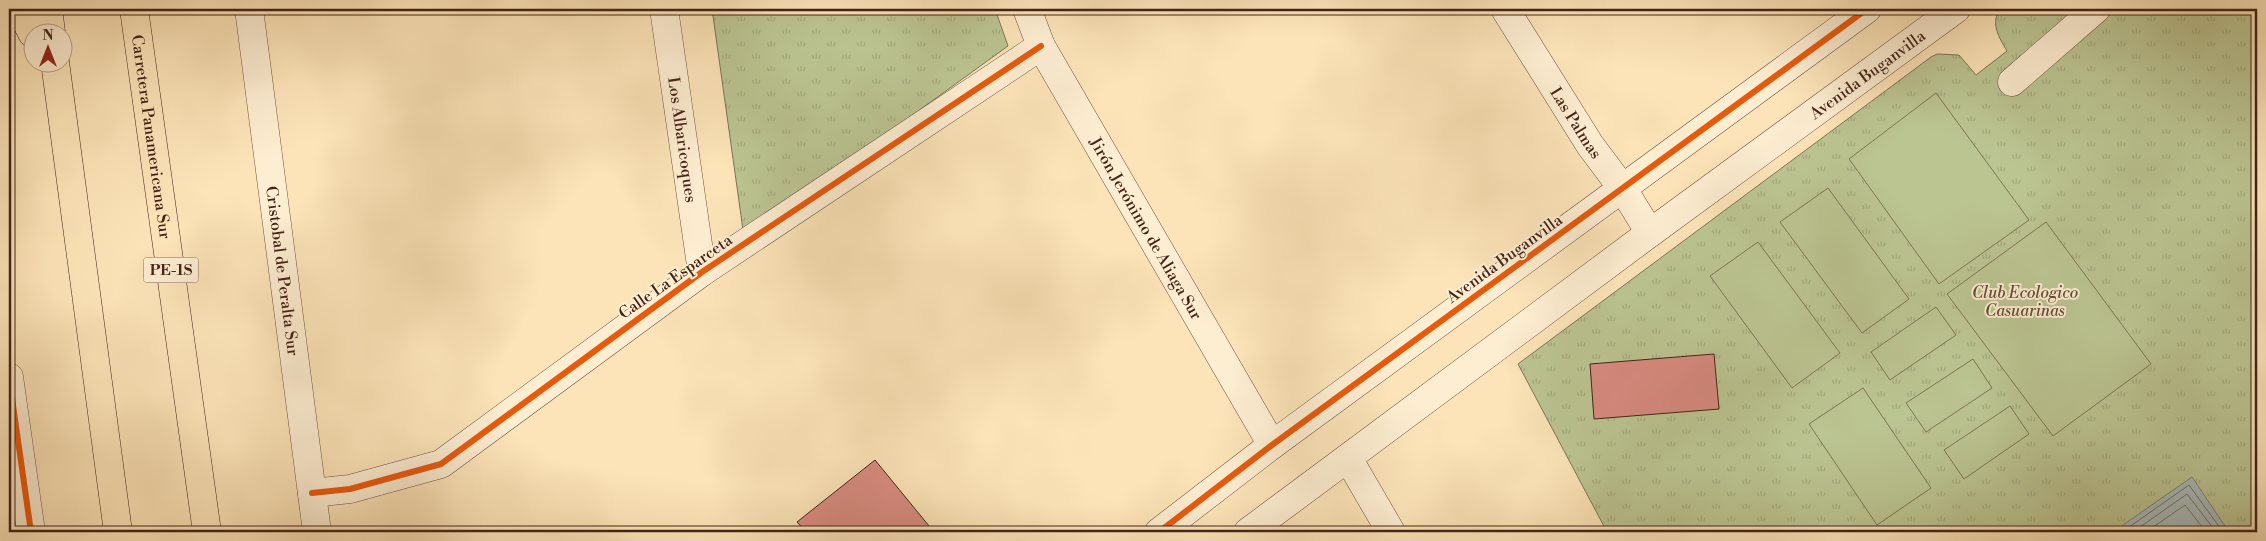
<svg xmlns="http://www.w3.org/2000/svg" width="2266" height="541" font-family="'Libre Bodoni',serif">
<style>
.park{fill:url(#park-tufts);stroke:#7f7455}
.garden{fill:#bbc592;stroke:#7f7455}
.water{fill:#a6bbbb;stroke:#7e7e7a}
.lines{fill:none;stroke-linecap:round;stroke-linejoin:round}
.shore{stroke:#746f6a;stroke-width:1}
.building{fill:#d88b80;stroke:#432318}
.minor-casing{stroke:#715340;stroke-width:29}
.highway-casing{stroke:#432318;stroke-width:29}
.minor{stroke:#fdedd1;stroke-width:28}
.highway{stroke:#fce4b8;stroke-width:28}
.cycleway-casing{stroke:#fdedd1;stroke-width:9}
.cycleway{stroke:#e8590c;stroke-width:6}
.labels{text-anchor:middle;stroke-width:4;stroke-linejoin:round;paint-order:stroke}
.shield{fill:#fdedd1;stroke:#7b6050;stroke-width:1}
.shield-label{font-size:15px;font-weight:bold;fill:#432318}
.street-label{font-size:16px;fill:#432318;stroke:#fdedd1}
.park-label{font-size:16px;font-style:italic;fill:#614c36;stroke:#fdedd1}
</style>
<defs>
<pattern id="park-tufts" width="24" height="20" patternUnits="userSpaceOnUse" patternTransform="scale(1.25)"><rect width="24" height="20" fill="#bbc592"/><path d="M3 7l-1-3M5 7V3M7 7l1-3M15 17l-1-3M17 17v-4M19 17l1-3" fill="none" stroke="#a2a97d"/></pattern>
</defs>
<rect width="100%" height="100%" fill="#fce4b8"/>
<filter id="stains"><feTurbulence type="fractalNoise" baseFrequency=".004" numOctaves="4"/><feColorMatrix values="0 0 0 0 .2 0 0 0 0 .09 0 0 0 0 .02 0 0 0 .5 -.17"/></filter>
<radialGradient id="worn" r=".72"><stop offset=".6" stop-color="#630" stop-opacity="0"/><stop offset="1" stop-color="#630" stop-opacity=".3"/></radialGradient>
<path class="park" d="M712,9h283l13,37 -264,191z
M2000,9h257v523h-650l-89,-168 413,-307 6,-3 22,1 17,20 31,-24c-8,-14 -17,-27 -7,-42z"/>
<path class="garden" d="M1936,93l93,127 -90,64 -90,-125z
M1828,188l81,111 -47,34 -82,-111z
M2046,222l105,142 -98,72 -106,-142z
M1758,242l82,111 -48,35 -82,-112z
M1936,307l20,28 -66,45 -19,-28z
M1973,359l19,29 -66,44 -20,-29z
M1863,388l68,100 -54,37 -68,-101z
M2010,406l19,28 -65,45 -20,-29z"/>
<path class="water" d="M2192,477l37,55h-116z"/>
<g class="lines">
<path class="shore" d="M2122,532l67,-47 34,47
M2133,532l54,-38 29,38
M2146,532l39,-27 21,27"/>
</g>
<path class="building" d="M1714,354l5,55 -125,10 -4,-55z
M875,460l59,72h-128l-9,-10z"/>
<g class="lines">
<g class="minor-casing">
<g id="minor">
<path id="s1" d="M249,9l68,523"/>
<path id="s2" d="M664,9l38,263"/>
<path id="s3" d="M1027,9l14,37 231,399"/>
<path id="s4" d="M1505,9l85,136 33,44 27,44"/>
<path d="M2012,82l84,-73"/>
<path d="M9,377l22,155"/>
<path d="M1348,458l43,74"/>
<path d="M312,493l38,-4 91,-25 261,-192 339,-226"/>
<path d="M1159,532l113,-87 595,-436"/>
<path id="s5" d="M1248,532l402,-299 306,-224"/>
</g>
</g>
<g class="highway-casing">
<g id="highway">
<path d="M20,9l12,24"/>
<path d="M48,9l3,23"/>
<path id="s6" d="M134,9l73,523"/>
<path d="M55,62l63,470"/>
</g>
</g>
<use href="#minor" class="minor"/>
<use href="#highway" class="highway"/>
<g class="cycleway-casing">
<path id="cycleway" d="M9,377l22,155
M312,493l38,-4 91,-25 261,-192 339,-226
M1159,532l113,-87 595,-436"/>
</g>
<use href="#cycleway" class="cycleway"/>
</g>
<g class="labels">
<rect class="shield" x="143.5" y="257.5" width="55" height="25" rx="4"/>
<g class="shield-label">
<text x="171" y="275">PE-1S</text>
</g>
<g class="street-label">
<text dy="6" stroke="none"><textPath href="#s5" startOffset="770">Avenida Buganvilla</textPath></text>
<text dy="6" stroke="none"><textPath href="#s4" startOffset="134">Las Palmas</textPath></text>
<text dy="6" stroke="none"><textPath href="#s6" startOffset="129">Carretera Panamericana Sur</textPath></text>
<text dy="6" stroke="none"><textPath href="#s2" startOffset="132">Los Albaricoques</textPath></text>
<text dy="6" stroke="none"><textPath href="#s3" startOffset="250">Jirón Jerónimo de Aliaga Sur</textPath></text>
<text transform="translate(1504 258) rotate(-36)" y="6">Avenida Buganvilla</text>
<text dy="6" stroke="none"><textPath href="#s1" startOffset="264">Cristobal de Peralta Sur</textPath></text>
<text transform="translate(675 276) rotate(-35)" y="6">Calle La Esparceta</text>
</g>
<g class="park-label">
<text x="2025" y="298">Club Ecologico<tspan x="2025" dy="18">Casuarinas</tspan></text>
</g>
</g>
<rect width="2266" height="541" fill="none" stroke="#fce4b8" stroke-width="30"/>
<rect x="10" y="10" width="2246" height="521" fill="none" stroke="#432318" stroke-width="2.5"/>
<rect x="15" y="15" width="2236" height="511" fill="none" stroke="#432318"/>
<g transform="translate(48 48)"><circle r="24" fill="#fdedd1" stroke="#b39c87"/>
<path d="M0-4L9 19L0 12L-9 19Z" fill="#8f2418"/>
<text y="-8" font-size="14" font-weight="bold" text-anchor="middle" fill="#432318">N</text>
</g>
<rect width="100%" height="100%" filter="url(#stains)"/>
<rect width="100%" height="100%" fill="url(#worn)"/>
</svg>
